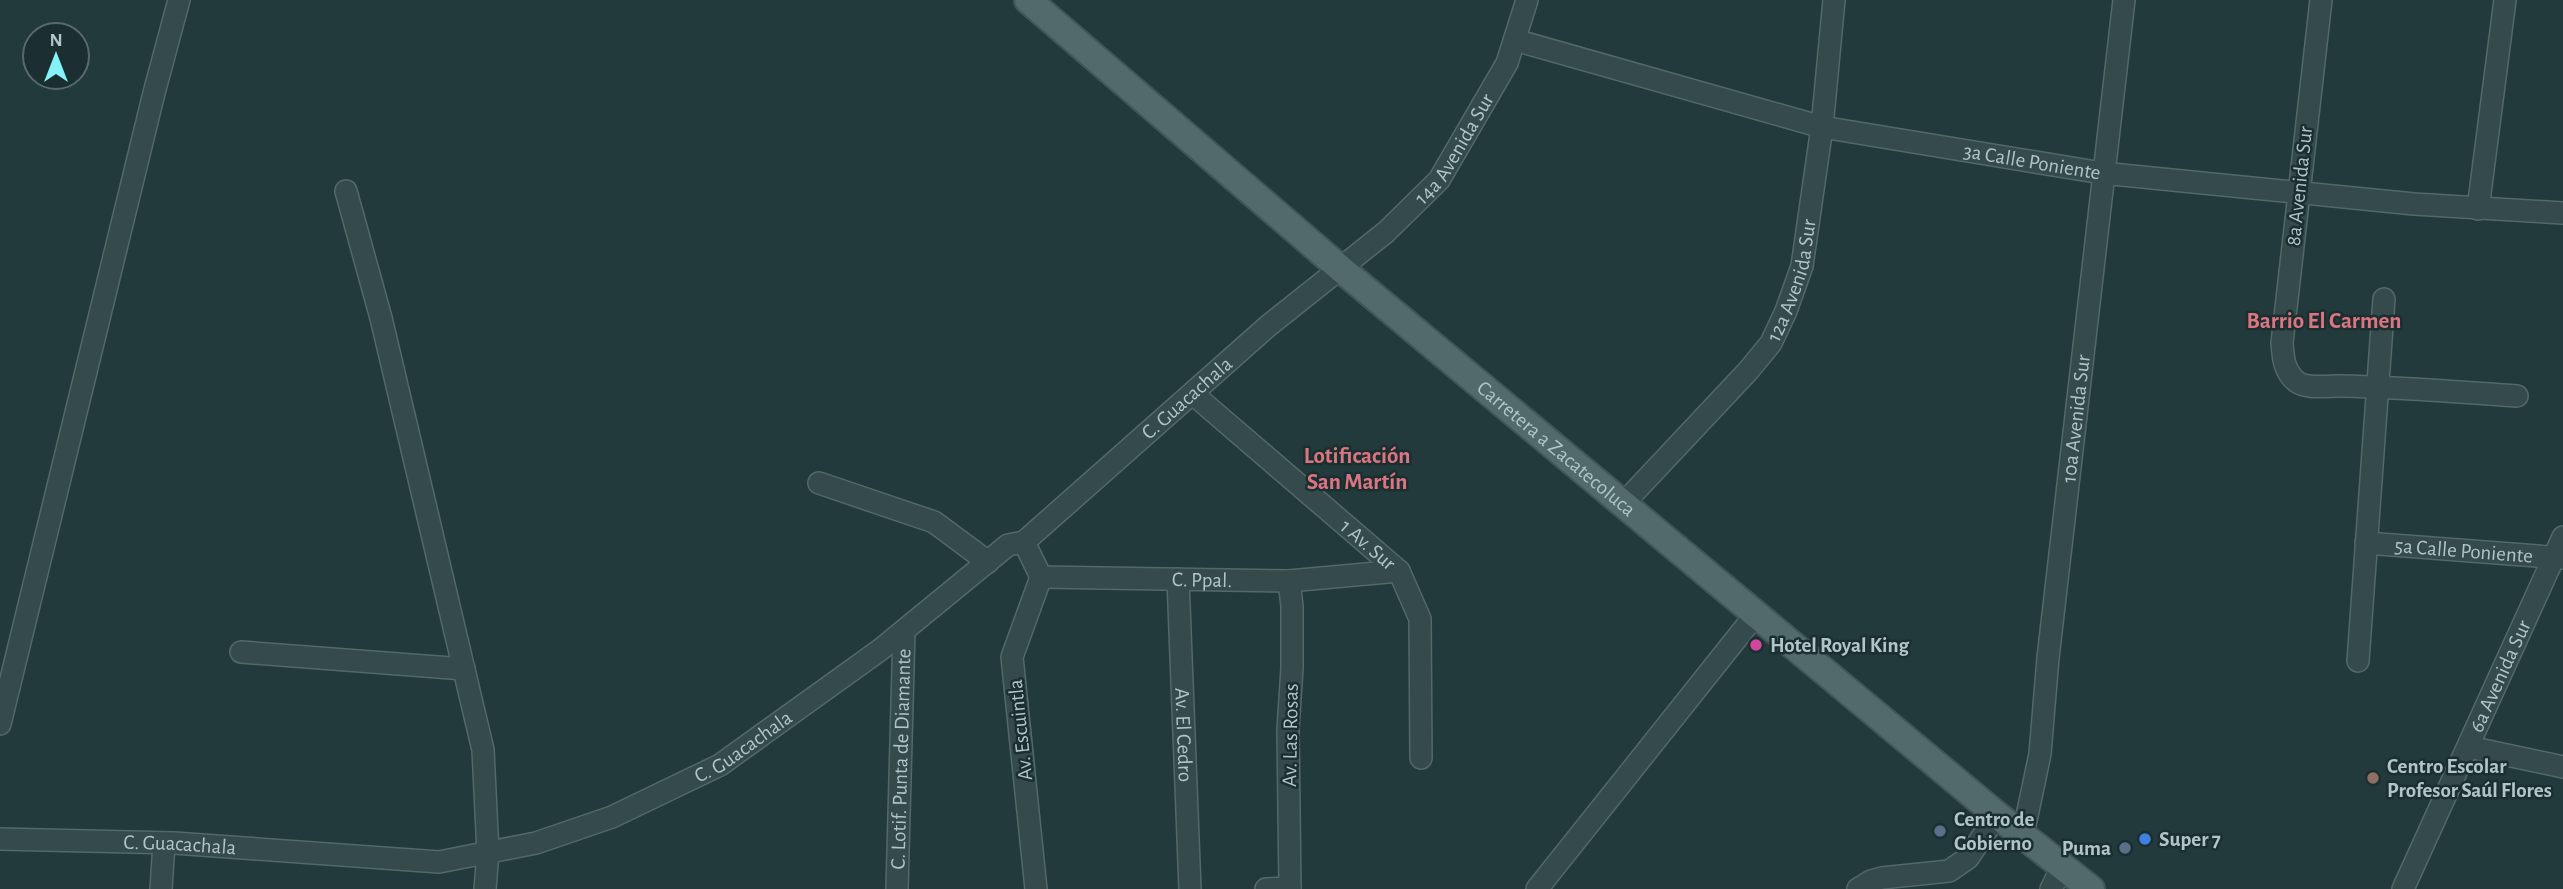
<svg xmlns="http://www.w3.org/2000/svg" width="2563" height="889" font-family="'Alegreya Sans',sans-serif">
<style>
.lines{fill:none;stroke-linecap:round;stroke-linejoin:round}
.minor-casing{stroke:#536869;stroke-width:24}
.major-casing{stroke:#425657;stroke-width:30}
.minor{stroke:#354a4b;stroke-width:21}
.major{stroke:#536a6b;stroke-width:26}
.hotel-dot{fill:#d1479c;stroke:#1b2f30;stroke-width:2.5}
.education-dot{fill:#8d6e63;stroke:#1b2f30;stroke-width:2.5}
.service-dot{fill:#5c6f8a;stroke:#1b2f30;stroke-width:2.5}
.shop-dot{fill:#3f7fe0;stroke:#1b2f30;stroke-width:2.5}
.labels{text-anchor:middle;stroke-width:5;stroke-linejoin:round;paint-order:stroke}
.street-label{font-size:21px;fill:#b0c5c7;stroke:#1b2f30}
.poi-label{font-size:21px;font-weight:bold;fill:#b0c5c7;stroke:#1b2f30;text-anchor:start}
.neighbourhood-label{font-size:23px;font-weight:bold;fill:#db7581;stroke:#1b2f30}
</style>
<rect width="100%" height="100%" fill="#223a3b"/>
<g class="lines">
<g class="minor-casing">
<g id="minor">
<path d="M2321,0l-39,343c1,14 2,29 15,39 10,7 31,4 42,4 60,1 119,6 178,10"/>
<path id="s1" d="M1515,40l307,87 280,46 312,31 149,9"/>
<path d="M346,191l35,127 102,432 5,103 -3,36"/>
<path d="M2478,209l27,-209"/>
<path id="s2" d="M1193,394l206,177 21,48 1,139"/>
<path d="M819,483l115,39 54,40"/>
<path id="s3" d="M1624,503l124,-132 23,-28 15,-32 16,-45 20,-139 12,-127"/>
<path id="s4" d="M1024,542l17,35 248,4 110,-10"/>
<path id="s5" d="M2366,543l197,15"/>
<path id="s6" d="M1178,579l12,310"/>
<path d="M1289,581l3,25v62l-4,61 2,160"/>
<path d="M241,652l223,17"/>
<path d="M2358,661l26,-362"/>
<path d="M0,724l154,-631 25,-93"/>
<path d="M2469,747l94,20"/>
<path id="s7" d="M2023,835l17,-81 8,-96 76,-658"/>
<path id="s8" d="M0,839l174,4 265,19 97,-19 76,-26 108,-52 160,-115 128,-105 16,-3 244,-216 118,-94 53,-52 68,-117 20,-63"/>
<path d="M161,889l3,-46"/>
<path id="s9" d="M897,889l7,-258"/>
<path d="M1036,889l-24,-232 29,-80"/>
<path d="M1266,889l24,-1"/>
<path d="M1537,889l219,-275"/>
<path d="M1858,889l13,-8 11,-3 67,-7 19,-13 29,-43"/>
<path d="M2051,889l12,-24"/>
<path id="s10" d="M2403,889l160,-352"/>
</g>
</g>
<g class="major-casing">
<g id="major">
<path id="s11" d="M1028,0l313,269 656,546 94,74"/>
</g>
</g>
<use href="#minor" class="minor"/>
<use href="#major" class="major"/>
</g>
<circle class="hotel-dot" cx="1756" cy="645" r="7"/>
<circle class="education-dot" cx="2373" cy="778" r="7"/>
<g class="service-dot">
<circle cx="1940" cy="831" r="7"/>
<circle cx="2125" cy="848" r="7"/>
</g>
<circle class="shop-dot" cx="2145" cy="839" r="7"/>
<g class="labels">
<g class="street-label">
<text dy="7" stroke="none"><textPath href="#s8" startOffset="1703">14a Avenida Sur</textPath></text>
<text dy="7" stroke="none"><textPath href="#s1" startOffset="532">3a Calle Poniente</textPath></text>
<text transform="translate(2299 186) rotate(-84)" y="7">8a Avenida Sur</text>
<text dy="7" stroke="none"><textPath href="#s3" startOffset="284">12a Avenida Sur</textPath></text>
<text dy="7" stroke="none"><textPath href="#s8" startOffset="1335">C. Guacachala</textPath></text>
<text dy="7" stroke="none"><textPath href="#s7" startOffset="420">10a Avenida Sur</textPath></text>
<text dy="7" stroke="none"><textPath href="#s11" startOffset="693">Carretera a Zacatecoluca</textPath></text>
<text dy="7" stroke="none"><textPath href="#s2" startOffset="231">1 Av. Sur</textPath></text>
<text dy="7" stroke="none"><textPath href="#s5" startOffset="98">5a Calle Poniente</textPath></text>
<text dy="7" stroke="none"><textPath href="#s4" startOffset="200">C. Ppal.</textPath></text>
<text dy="7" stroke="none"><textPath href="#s10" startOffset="234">6a Avenida Sur</textPath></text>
<text transform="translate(1020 730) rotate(-96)" y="7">Av. Escuintla</text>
<text dy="7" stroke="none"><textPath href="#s6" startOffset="156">Av. El Cedro</textPath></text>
<text transform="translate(1290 735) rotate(-89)" y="7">Av. Las Rosas</text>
<text dy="7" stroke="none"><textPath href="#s8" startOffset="768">C. Guacachala</textPath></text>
<text dy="7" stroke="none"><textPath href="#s9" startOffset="130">C. Lotif. Punta de Diamante</textPath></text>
<text dy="7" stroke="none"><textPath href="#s8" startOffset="180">C. Guacachala</textPath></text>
</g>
<g class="poi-label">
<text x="1770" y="652">Hotel Royal King</text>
<text x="2387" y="773">Centro Escolar<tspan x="2387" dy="24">Profesor Saúl Flores</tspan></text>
<text x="1954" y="826">Centro de<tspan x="1954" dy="24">Gobierno</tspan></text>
<text x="2159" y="846">Super 7</text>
<text x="2111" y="855" text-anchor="end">Puma</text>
</g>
<g class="neighbourhood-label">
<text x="2324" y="328">Barrio El Carmen</text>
<text x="1357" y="463">Lotificación<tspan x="1357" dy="26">San Martín</tspan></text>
</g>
</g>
<g transform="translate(56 56)"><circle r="33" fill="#1b2f30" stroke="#576b6c" stroke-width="2"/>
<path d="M0-5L12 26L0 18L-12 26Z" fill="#83f2f9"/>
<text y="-10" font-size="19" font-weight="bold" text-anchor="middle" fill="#b0c5c7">N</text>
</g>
</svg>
